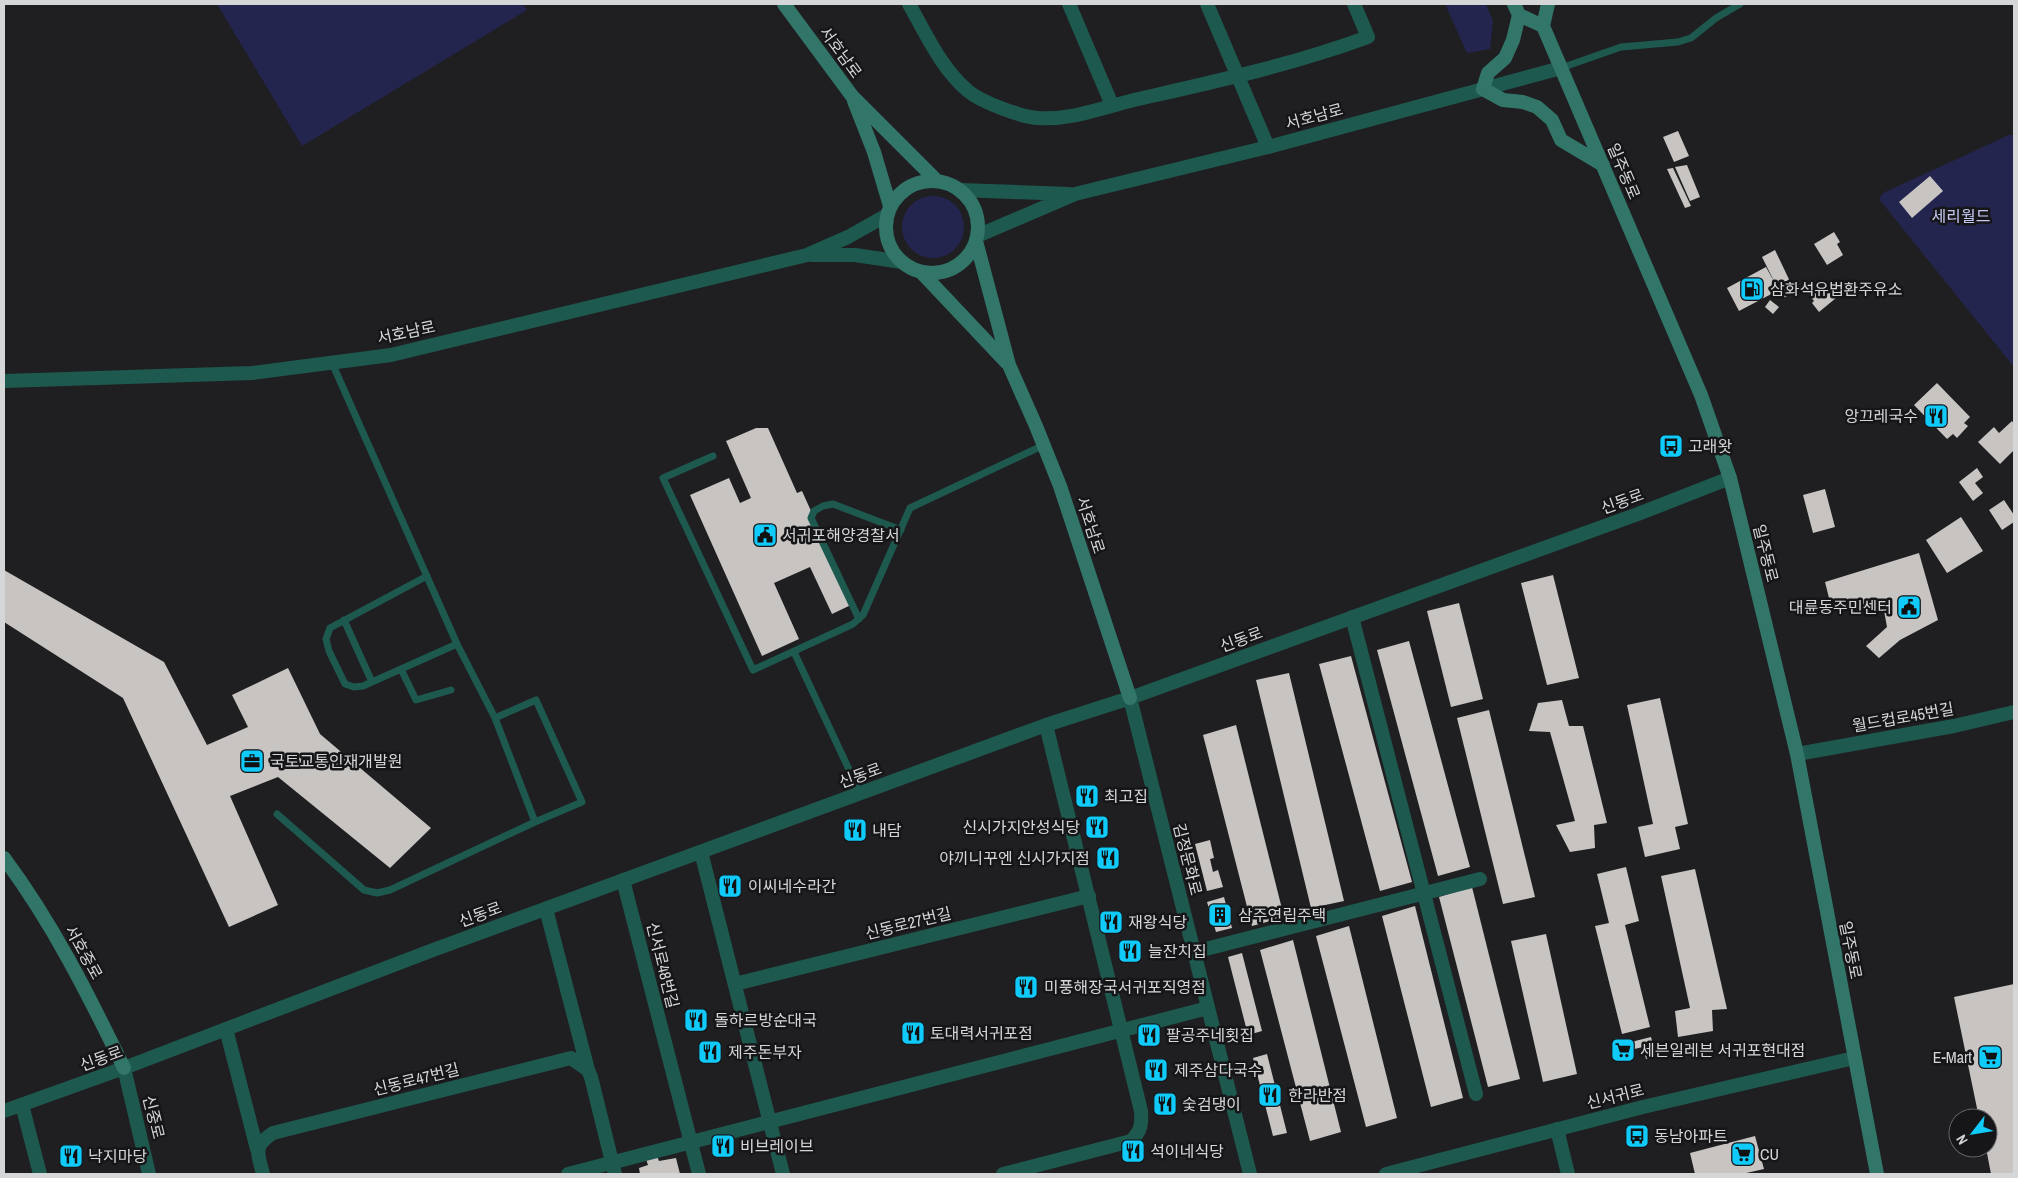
<svg xmlns="http://www.w3.org/2000/svg" width="2018" height="1178" font-family="'Archivo Narrow','Noto Sans KR',sans-serif">
<style>
.green{fill:#24254f}
.building{fill:#c7c4c2}
.lines{fill:none;stroke-linecap:round;stroke-linejoin:round}
.service{stroke:#1e5950;stroke-width:7}
.minor{stroke:#1e5950;stroke-width:14}
.tertiary{stroke:#1e5950;stroke-width:14}
.secondary{stroke:#32766a;stroke-width:14}
.labels{text-anchor:middle;stroke-width:5;stroke-linejoin:round;paint-order:stroke}
.street-label{font-size:16px;fill:#d5d6d7;stroke:#161618}
.park-label{font-size:16px;fill:#c3c8f1;stroke:#161618}
.poi-label{font-size:16px;fill:#d5d6d7;stroke:#161618;text-anchor:start}
</style>
<rect width="100%" height="100%" fill="#1f1f21"/>
<path class="green" d="M217,4h306l4,6 -225,136z
M1445,4h41l7,17 -3,28 -23,4z
M2009,135h5v232l-135,-168 4,-6z
M902 227a31 31 0 1 1 62 0a31 31 0 1 1-62 0Z"/>
<path class="building" d="M1678,131l11,25 -15,6 -11,-25z
M1687,165l13,32 -10,4 -15,-34z
M1673,168l18,38 -6,2 -18,-39z
M1930,176l13,15 -31,27 -13,-16z
M1834,232l6,10 -3,2 6,11 -16,10 -13,-21z
M1775,250l20,42 -12,6 -4,-8 -40,21 -12,-23 39,-21 10,18 -14,-28z
M1823,282l13,16 -17,14 -7,-9 2,-2 -6,-7z
M1770,300l9,7 -6,7 -8,-7z
M1937,383l33,34 -6,6 4,3 -11,12 -4,-4 -6,5 -33,-34z
M2012,421l2,3v26l-14,14 -22,-22 16,-15 5,6z
M756,428h12l29,65 5,-2 51,113 -21,10 -22,-47 -36,16 25,56 -37,17 -72,-161 39,-17 11,25 11,-5 -25,-57z
M1977,468l6,9 -8,6 8,10 -10,8 -14,-19z
M1825,489l10,38 -22,6 -10,-38z
M2004,500l10,15v7l-12,8 -13,-20z
M1961,517l22,34 -36,22 -21,-33z
M1919,553l19,67 -38,20 -21,18 -13,-12 21,-19 -4,-22 -51,5 -7,-28z
M4,570l160,92 43,83 41,-18 -16,-32 56,-27 32,66 111,94 -41,40 -112,-91 -48,19 48,109 -49,22 -106,-229 -119,-76z
M1553,575l26,103 -32,7 -26,-102z
M1459,603l24,96 -32,8 -24,-96z
M1409,641l61,226 -32,9 -61,-226z
M1351,656l61,226 -32,9 -61,-227z
M1289,673l55,228 -33,7 -55,-228z
M1660,698l28,126 -13,3 5,22 -35,8 -7,-30 15,-3 -26,-119z
M1562,700l7,26h14l24,97 -13,2 1,23 -25,4 -14,-27 19,-4 -25,-89 -21,-1 9,-28z
M1489,710l46,187 -32,7 -46,-186z
M1236,725l48,192 -32,9 -49,-191z
M1210,840l4,18 -4,1 3,13 5,-2 5,17 -16,4 -12,-47z
M1626,867l13,54 -14,4 25,102 -28,7 -27,-108 14,-3 -12,-49z
M1695,869l32,140 -15,1 1,21 -35,6 -3,-26 15,-3 -29,-132z
M1472,887l48,192 -32,8 -49,-190z
M1224,897l8,31 -16,4 -9,-30z
M1415,906l48,192 -32,9 -49,-191z
M1349,926l48,192 -31,9 -50,-191z
M1546,934l31,140 -34,8 -32,-141z
M1293,940l48,192 -31,9 -50,-191z
M1242,953l20,78 -14,4 -20,-78z
M2014,984v190h-23l-5,-26h2v-30h-9l-25,-121z
M1651,1037l5,19 -10,3 -3,-12 -26,6 -2,-7z
M1267,1054l20,79 -14,3 -20,-78z
M1755,1136l9,33 -22,5h-47l-5,-21z
M657,1156l2,5 17,-3 4,16h-40l-1,-6 9,-3 -2,-6z"/>
<g class="lines">
<path class="service" d="M1561,68l60,-21 57,-5 13,-4 25,-20 24,-14
M713,456l-50,22 90,192 100,-46 10,-9 47,-107 134,-63
M427,576l-97,52 -4,11 3,12 16,33 9,3 9,-1 94,-42
M859,619l-48,-101 3,-7 9,-5 10,-2 68,26
M344,620l28,62
M794,652l66,141
M401,669l15,31 35,-10
M495,718l41,-18 46,102 -47,20
M277,814l87,76 13,3 13,-3 145,-68 -40,-104 -38,-74 -125,-281"/>
<path class="minor" d="M909,4c17,30 32,64 59,87 13,11 53,26 70,27 35,2 63,-10 96,-18 79,-18 158,-35 234,-63l-14,-33
M1069,4l43,101
M1207,4l61,143
M1352,617l124,477
M1130,698l508,-184 92,-36
M1797,754l157,-28 60,-14
M701,852l82,322
M623,880l76,294
M546,909l42,161
M1194,952l286,-73
M735,984l354,-88
M226,1029l31,120
M22,1105l18,69
M1557,1129l11,45
M263,1174c-5,-21 -11,-27 10,-41l298,-75 17,12 3,7 24,97
M568,1174l640,-166
M1003,1174l128,-33c10,-10 11,-16 10,-30l-95,-386"/>
<path class="tertiary" d="M960,190l109,4
M977,236l98,-42 193,-47 293,-79
M812,255h43l47,7
M4,381l248,-8 139,-18 416,-100 41,-18 39,-22
M124,1068l25,106
M4,1111l120,-43 309,-118 613,-225 84,-27 120,476
M1386,1174l257,-67 211,-49"/>
<path class="secondary" d="M784,4l68,92 85,85
M1514,4l5,11 24,11
M1548,4l-5,22 158,369 29,83 67,276 80,420
M1519,15l-6,25 -8,18 -17,15 -5,16 20,11 20,2 14,5 15,13 9,20 42,25
M854,101l20,51 16,54
M886 227a46 46 0 1 1 92 0a46 46 0 1 1-92 0Z
M976,241l33,124 27,61 24,60 70,212
M921,272l86,91
M4,858c49,66 84,136 120,210"/>
</g>
<defs>
<g id="fuel-square" transform="scale(1.25)"><rect x="-9" y="-9" width="18" height="18" rx="4" fill="#10cafa" stroke="#161618"/><path d="M-5.5-6h7V0h2V4h1.3V-2.5L3-4.5l.8-.8L6-3V5H2.5V1h-1V6h-7ZM-4.2-4.7v3.2H.2V-4.7Z" fill="#111"/></g>
<g id="restaurant-square" transform="scale(1.25)"><rect x="-9" y="-9" width="18" height="18" rx="4" fill="#10cafa" stroke="#161618"/><path d="M-5-6h1v4h1v-4h1v4h1v-4h1v5L-1.5 .5V6h-2V.5L-5-1ZM5-6V6H3V1.5H1.5Q1.5-4 5-6Z" fill="#111"/></g>
<g id="bus-square" transform="scale(1.25)"><rect x="-9" y="-9" width="18" height="18" rx="4" fill="#10cafa" stroke="#161618"/><path d="M-5-6H5V4H4V6H2V4H-2V6H-4V4H-5ZM-3.5-4V0h7V-4ZM-3.5 1.2v1.5H-2V1.2ZM2 1.2v1.5H3.5V1.2Z" fill="#111"/></g>
<g id="civic-square" transform="scale(1.25)"><rect x="-9" y="-9" width="18" height="18" rx="4" fill="#10cafa" stroke="#161618"/><path d="M-.6-6.5H3V-4.5H.6V-3L4-1V1h2V6H-6V1h2V-1L-.6-3ZM-1.2 2.5V6h2.4V2.5Z" fill="#111"/></g>
<g id="office-square" transform="scale(1.25)"><rect x="-9" y="-9" width="18" height="18" rx="4" fill="#10cafa" stroke="#161618"/><path d="M-6-3h4V-5.5h4V-3h4V5H-6ZM-1-4.5V-3h2v-1.5ZM-6 0V1H6V0Z" fill="#111"/></g>
<g id="building-square" transform="scale(1.25)"><rect x="-9" y="-9" width="18" height="18" rx="4" fill="#10cafa" stroke="#161618"/><path d="M-4-6H4V6H1V3H-1V6H-4ZM-2.5-4.3h1.7v1.8h-1.7ZM.8-4.3h1.7v1.8H.8ZM-2.5-1h1.7V.8h-1.7ZM.8-1h1.7V.8H.8Z" fill="#111"/></g>
<g id="supermarket-square" transform="scale(1.25)"><rect x="-9" y="-9" width="18" height="18" rx="4" fill="#10cafa" stroke="#161618"/><path d="M-6-5.5h2.5l.6 2H6L4.5 2H-2.5L-4.4-4H-6ZM-1.5 3.2a1.3 1.3 0 1 0 .1 0ZM3 3.2a1.3 1.3 0 1 0 .1 0Z" fill="#111"/></g>
</defs>
<g fill-rule="evenodd">
<use href="#fuel-square" x="1752" y="289"/>
<use href="#restaurant-square" x="1936" y="416"/>
<use href="#bus-square" x="1671" y="446"/>
<use href="#civic-square" x="765" y="535"/>
<use href="#civic-square" x="1909" y="607"/>
<use href="#office-square" x="252" y="761"/>
<use href="#restaurant-square" x="1087" y="796"/>
<use href="#restaurant-square" x="1097" y="827"/>
<use href="#restaurant-square" x="855" y="830"/>
<use href="#restaurant-square" x="1108" y="858"/>
<use href="#restaurant-square" x="730" y="886"/>
<use href="#building-square" x="1220" y="915"/>
<use href="#restaurant-square" x="1111" y="922"/>
<use href="#restaurant-square" x="1130" y="951"/>
<use href="#restaurant-square" x="1026" y="987"/>
<use href="#restaurant-square" x="696" y="1020"/>
<use href="#restaurant-square" x="913" y="1033"/>
<use href="#restaurant-square" x="1149" y="1035"/>
<use href="#supermarket-square" x="1623" y="1050"/>
<use href="#restaurant-square" x="710" y="1052"/>
<use href="#supermarket-square" x="1990" y="1057"/>
<use href="#restaurant-square" x="1156" y="1070"/>
<use href="#restaurant-square" x="1270" y="1095"/>
<use href="#restaurant-square" x="1165" y="1104"/>
<use href="#bus-square" x="1637" y="1136"/>
<use href="#restaurant-square" x="723" y="1146"/>
<use href="#restaurant-square" x="1133" y="1151"/>
<use href="#supermarket-square" x="1743" y="1154"/>
<use href="#restaurant-square" x="71" y="1156"/>
</g>
<g class="labels">
<g class="street-label">
<text transform="translate(841 52) rotate(54)" y="6">서호남로</text>
<text transform="translate(1314 116) rotate(-15)" y="6">서호남로</text>
<text transform="translate(1624 171) rotate(67)" y="6">일주동로</text>
<text transform="translate(406 332) rotate(-12)" y="6">서호남로</text>
<text transform="translate(1622 501) rotate(-20)" y="6">신동로</text>
<text transform="translate(1091 525) rotate(72)" y="6">서호남로</text>
<text transform="translate(1766 553) rotate(76)" y="6">일주동로</text>
<text transform="translate(1241 639) rotate(-20)" y="6">신동로</text>
<text transform="translate(1903 717) rotate(-10)" y="6">월드컵로45번길</text>
<text transform="translate(860 775) rotate(-20)" y="6">신동로</text>
<text transform="translate(1188 859) rotate(76)" y="6">김정문화로</text>
<text transform="translate(480 914) rotate(-20)" y="6">신동로</text>
<text transform="translate(908 923) rotate(-14)" y="6">신동로27번길</text>
<text transform="translate(1851 950) rotate(79)" y="6">일주동로</text>
<text transform="translate(84 952) rotate(61)" y="6">서호중로</text>
<text transform="translate(663 965) rotate(76)" y="6">신서로48번길</text>
<text transform="translate(101 1058) rotate(-20)" y="6">신동로</text>
<text transform="translate(416 1079) rotate(-14)" y="6">신동로47번길</text>
<text transform="translate(1615 1096) rotate(-14)" y="6">신서귀로</text>
<text transform="translate(154 1117) rotate(76)" y="6">신중로</text>
</g>
<g class="park-label">
<text x="1961" y="222">세리월드</text>
</g>
<g class="poi-label">
<text x="1770" y="295">삼화석유법환주유소</text>
<text x="1918" y="422" text-anchor="end">앙끄레국수</text>
<text x="1688" y="452">고래왓</text>
<text x="782" y="541">서귀포해양경찰서</text>
<text x="1892" y="613" text-anchor="end">대륜동주민센터</text>
<text x="270" y="767">국토교통인재개발원</text>
<text x="1104" y="802">최고집</text>
<text x="1080" y="833" text-anchor="end">신시가지안성식당</text>
<text x="872" y="836">내담</text>
<text x="1090" y="864" text-anchor="end">야끼니꾸엔 신시가지점</text>
<text x="748" y="892">이씨네수라간</text>
<text x="1238" y="921">삼주연립주택</text>
<text x="1128" y="928">재왕식당</text>
<text x="1148" y="957">늘잔치집</text>
<text x="1044" y="993">미풍해장국서귀포직영점</text>
<text x="714" y="1026">돌하르방순대국</text>
<text x="930" y="1039">토대력서귀포점</text>
<text x="1166" y="1041">팔공주네횟집</text>
<text x="1640" y="1056">세븐일레븐 서귀포현대점</text>
<text x="728" y="1058">제주돈부자</text>
<text x="1972" y="1063" text-anchor="end">E-Mart</text>
<text x="1174" y="1076">제주삼다국수</text>
<text x="1288" y="1101">한라반점</text>
<text x="1182" y="1110">숯검댕이</text>
<text x="1654" y="1142">동남아파트</text>
<text x="740" y="1152">비브레이브</text>
<text x="1150" y="1157">석이네식당</text>
<text x="1760" y="1160">CU</text>
<text x="88" y="1162">낙지마당</text>
</g>
</g>
<rect width="2018" height="1178" fill="none" stroke="#d5d6d7" stroke-width="10"/>
<g transform="translate(1973 1133) rotate(239)"><circle r="24" fill="#161618" stroke="#626364"/>
<path d="M0-4L9 19L0 12L-9 19Z" fill="#10cafa"/>
<text y="-8" font-size="14" font-weight="bold" text-anchor="middle" fill="#d5d6d7">N</text>
</g>
</svg>
